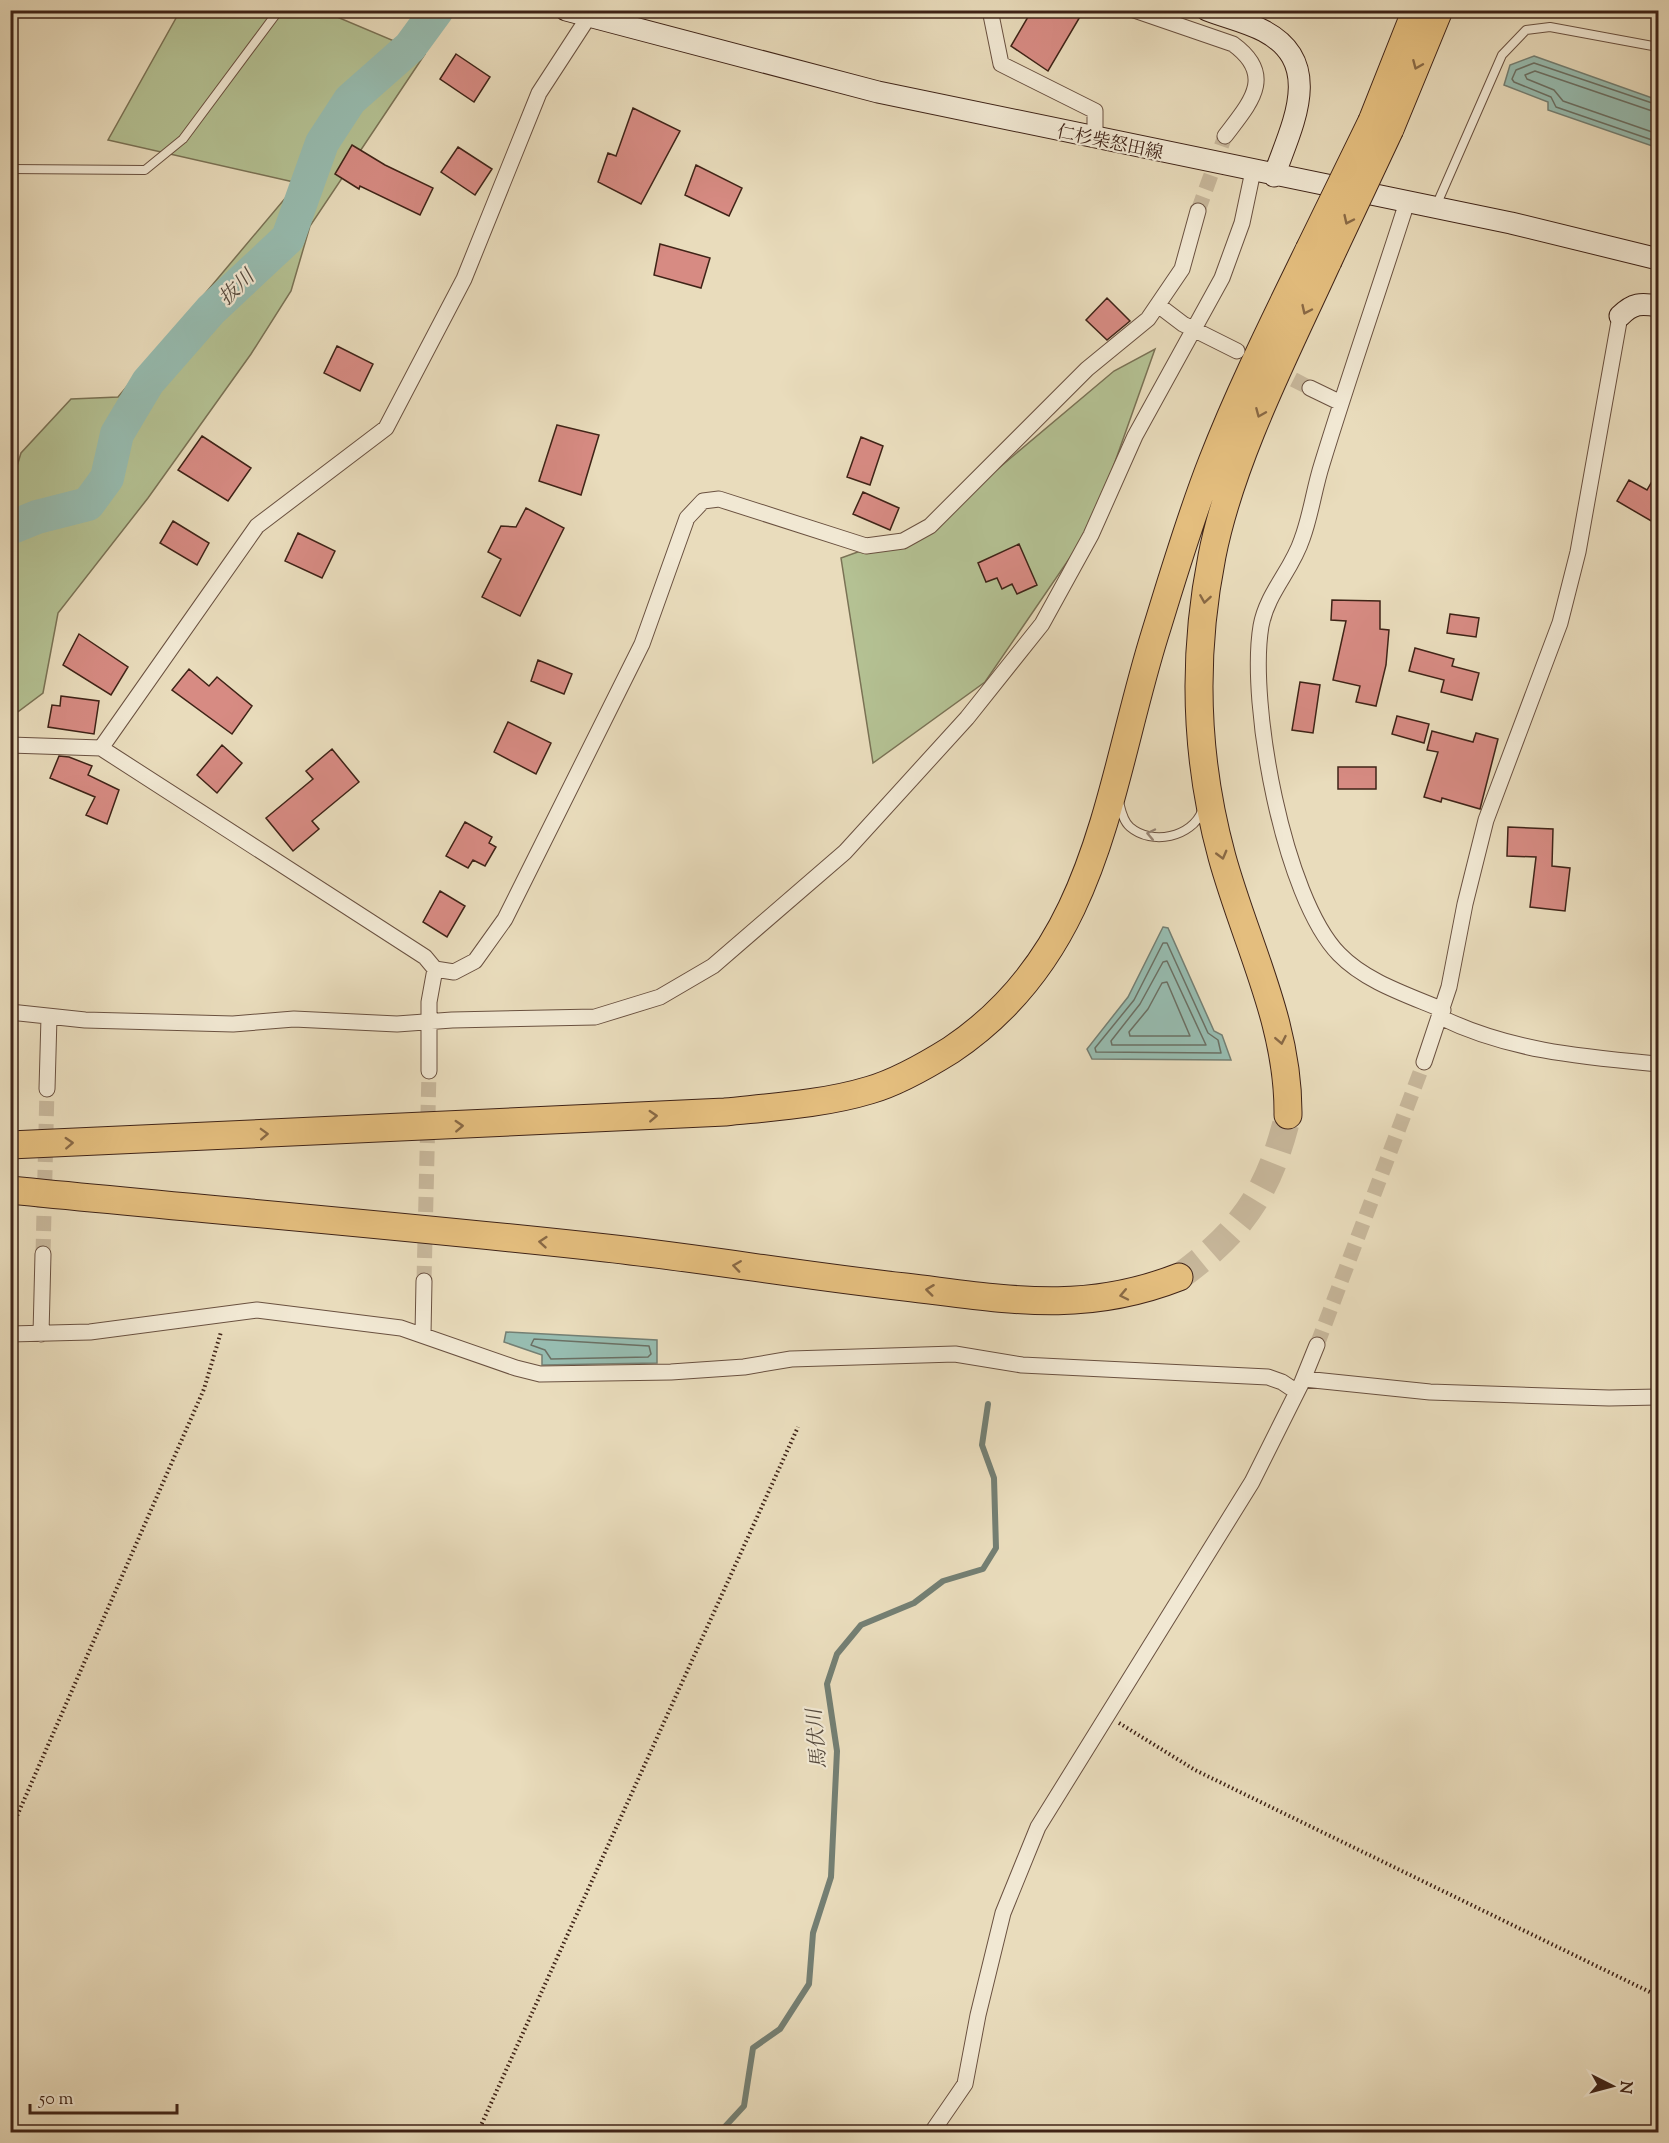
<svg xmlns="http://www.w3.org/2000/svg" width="1669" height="2143" font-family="'Sorts Mill Goudy','Noto Serif JP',serif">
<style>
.green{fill:#b4c193;stroke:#7a7255;stroke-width:1.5}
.water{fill:#97bcb0;stroke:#747f73;stroke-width:1.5}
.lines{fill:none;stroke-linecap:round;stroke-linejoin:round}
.shore{stroke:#6b7064;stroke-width:1.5}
.stream{stroke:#747f73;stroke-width:6}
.river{stroke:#97bcb0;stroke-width:34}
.building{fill:#d78b83;stroke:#3f2317;stroke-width:1.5}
.street-tunnel{stroke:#c7b79b;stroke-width:15;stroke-dasharray:15 8;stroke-linecap:butt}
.highway-tunnel{stroke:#c7b79b;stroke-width:27;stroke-dasharray:27 14;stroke-linecap:butt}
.lane-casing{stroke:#6a5140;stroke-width:10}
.street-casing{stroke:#6a5140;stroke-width:17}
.secondary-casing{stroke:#3f2317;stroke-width:23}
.highway-casing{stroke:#3f2317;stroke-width:29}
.path{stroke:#3f2317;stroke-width:4;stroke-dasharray:1.5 3;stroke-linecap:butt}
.lane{stroke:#f1e8d3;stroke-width:8}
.street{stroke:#f1e8d3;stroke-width:15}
.secondary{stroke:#f1e8d3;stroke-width:21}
.highway{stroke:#e4be7e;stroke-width:27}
.highway-bridge-casing{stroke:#3f2317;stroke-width:29;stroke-linecap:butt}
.highway-bridge{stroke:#e4be7e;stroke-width:27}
.oneway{stroke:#896945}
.oneway2{stroke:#988675}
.labels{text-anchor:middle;stroke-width:4.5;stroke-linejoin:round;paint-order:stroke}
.street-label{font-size:18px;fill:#3f2317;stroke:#f1e8d3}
.water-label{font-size:20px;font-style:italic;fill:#55493d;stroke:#f1e8d3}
</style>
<rect width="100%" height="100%" fill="#e9dcbc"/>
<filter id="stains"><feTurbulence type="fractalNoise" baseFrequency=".00333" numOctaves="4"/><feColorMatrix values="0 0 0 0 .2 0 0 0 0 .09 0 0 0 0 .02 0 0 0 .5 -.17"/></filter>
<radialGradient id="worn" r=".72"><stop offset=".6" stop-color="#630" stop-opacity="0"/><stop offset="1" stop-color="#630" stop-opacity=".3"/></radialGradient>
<path class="green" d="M180,11h143l102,43 -115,172 -19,65 -40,63 -103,144 -90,115 -15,80 -32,24 -1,-228 11,-36 50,-54 47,-2 180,-214 -190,-43z
M1155,349l-62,175 -108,158 -112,81 -32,-205 89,-32 184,-155z"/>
<path class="water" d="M1534,56l124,44v48l-110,-38v-8l-44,-17 6,-20z
M1163,927l5,1 46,103 8,4 9,25 -139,-1 -5,-10 41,-52z
M506,1332l151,8v23l-115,2v-10l-38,-13z"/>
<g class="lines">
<path class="shore" d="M1658,105l-124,-42 -18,7 -4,9 2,3 37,15 5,10 102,35
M1658,113l-123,-42 -10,4 2,4 27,11 9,11 95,33
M1167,943l41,90 10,7 3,13 -125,-1 -1,-4 39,-48 29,-57z
M1167,961l39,84h-94l-1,-4 29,-37 23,-42z
M1167,982l23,54h-60l-1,-4 19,-23 14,-26z
M534,1339l115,7 2,8 -3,3 -97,2 -6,-9 -14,-5z"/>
<path class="stream" d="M720,2132l24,-26 9,-58 27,-19 29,-45 4,-51 18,-56 6,-126 -10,-67 10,-30 24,-29 53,-22 29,-22 40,-12 13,-21 -2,-70 -12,-33 6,-41"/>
<path class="river" d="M10,528l27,-11 51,-13 19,-26 10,-44 31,-52 63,-72 77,-72 34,-95 28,-43 60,-53 27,-37"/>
</g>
<path class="building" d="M1032,10h52l-36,61 -37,-25z
M456,54l34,23 -16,25 -34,-23z
M633,108l47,23 -39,73 -43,-22 10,-29 8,3z
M352,145l33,20 48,23 -13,27 -60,-29 -1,3 -24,-15z
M458,147l34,22 -17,26 -34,-23z
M696,165l46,23 -13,28 -44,-21z
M660,244l50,14 -9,30 -47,-13z
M1107,298l23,23 -23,19 -21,-20z
M337,346l36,18 -13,27 -36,-18z
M557,425l42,10 -18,60 -42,-14z
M202,436l49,32 -23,33 -50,-31z
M861,437l22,9 -13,39 -23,-8z
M1659,469v43l-6,10 -36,-21 12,-21 18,10z
M863,492l36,16 -9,22 -37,-16z
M526,508l38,20 -44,88 -38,-19 19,-38 -13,-7 13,-26 15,1z
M173,521l36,22 -12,22 -37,-22z
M298,533l37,18 -13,27 -37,-17z
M1019,544l18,41 -20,9 -5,-10 -10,5 -5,-11 -11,4 -8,-19z
M1332,600l48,1v28l9,1 -3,35 -10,41 -20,-4 4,-16 -27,-6 13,-59 -15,-1z
M1450,614l29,4 -3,19 -29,-4z
M79,634l49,33 -17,28 -48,-30z
M1415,648l39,11 -2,7 27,7 -7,27 -31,-8 3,-12 -35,-9z
M538,660l34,14 -8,20 -33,-13z
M189,669l20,17 8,-9 35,29 -20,28 -60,-44z
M1300,682l20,3 -7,48 -21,-3z
M61,696l38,5 -5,33 -46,-7 4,-22 8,1z
M1397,716l32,8 -5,19 -32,-9z
M508,722l43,21 -15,31 -42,-22z
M1432,731l41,11 3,-9 22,6 -18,70 -38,-11 -1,4 -17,-5 14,-45 -11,-2z
M222,745l20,18 -25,30 -20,-18z
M332,749l27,33 -47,39 7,8 -26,22 -27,-33 47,-39 -7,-8z
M59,756l10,1 23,9 -4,9 31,15 -12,34 -21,-9 9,-18 -45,-19z
M1338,767h38v22h-38z
M465,822l27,15 -3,6 7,4 -11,19 -12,-6 -5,8 -22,-12z
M1508,827l45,2 -1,37 18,2 -5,43 -35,-4 6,-50 -29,-1z
M440,891l25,15 -18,31 -24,-15z"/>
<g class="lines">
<path class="street-tunnel" d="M1198,211l27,-75
M1273,369l37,19
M43,1254l4,-165
M424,1281l5,-210
M1317,1345l107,-283"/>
<path class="highway-tunnel" d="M1179,1277c64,-47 90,-85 109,-162"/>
<g class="lane-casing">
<path id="lane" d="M10,169l135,1 38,-31 96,-129
M1436,206l66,-151 24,-25 24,-3 108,20
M1119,802c2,8 4,19 11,25 22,19 62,10 72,-16"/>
</g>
<g class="street-casing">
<path id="street" d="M990,10l11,54 94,47v28
M1134,10l99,34c44,32 16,60 -8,92
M1407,202c-28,88 -58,174 -85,262 -8,25 -11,51 -20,75 -10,31 -35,54 -41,87 -13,77 23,272 78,328 27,28 69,41 104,56
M1158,305l25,19 54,27
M1310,388l31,15
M10,745l91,3 324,209 10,12 -6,33v69
M101,748l156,-222 129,-98 78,-149 75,-186 54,-83
M435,969l19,3 21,-11 30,-42 137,-275 45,-126 16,-17 16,-2 147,47 37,-5 27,-15 157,-157 61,-50 34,-50 16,-58
M10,1012l75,8 148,4 61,-5 103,5 55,-4 143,-3 65,-20 53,-31 132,-114 122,-134 75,-94 49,-89 44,-99 87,-158 20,-55 11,-52
M1440,1017c69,34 143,40 218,47
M1424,1062l25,-75 16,-83 21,-84 74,-197 18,-71 42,-236
M47,1089l2,-72
M10,1334l80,-2 167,-22 144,18 115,40 24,6 131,-2 73,-5 47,-8 164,-5 67,11 246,12 14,5 15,10
M41,1334l2,-80
M423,1334l1,-53
M1304,1379l126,13 179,6 49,-1
M932,2132l33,-48 13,-69 25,-102 35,-86 214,-345 50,-100 15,-37"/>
</g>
<g class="secondary-casing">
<path id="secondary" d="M566,10l312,82 633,131 147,36
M1207,10c18,7 40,12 57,21 62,33 27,96 10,145
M1620,316c13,-13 21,-13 38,-10"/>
</g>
<g class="highway-casing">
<path id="highway" d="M1372,121l44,-111
M1390,129l49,-119
M1288,1115c1,-92 -42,-171 -66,-258 -27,-99 -30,-200 -10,-301 19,-97 75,-205 116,-295
M10,1145l715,-33c48,-5 99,-8 145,-22 28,-8 57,-25 81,-40 148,-99 156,-262 204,-416 18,-58 35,-116 57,-172 28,-72 63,-142 97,-212
M10,1190c199,20 398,36 596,58 100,11 199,28 299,39 101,12 177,28 274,-10"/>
</g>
<path class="path" d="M1119,1723l76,47 463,226
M10,1832l194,-443 17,-57
M478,2132l320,-705"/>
<use href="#lane" class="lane"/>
<use href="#street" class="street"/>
<use href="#secondary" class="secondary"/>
<use href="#highway" class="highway"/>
<g class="highway-bridge-casing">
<path id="highway-bridge" d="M1309,250l63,-129
M1328,261l62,-132"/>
</g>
<use href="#highway-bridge" class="highway-bridge"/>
</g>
<defs><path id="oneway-chevron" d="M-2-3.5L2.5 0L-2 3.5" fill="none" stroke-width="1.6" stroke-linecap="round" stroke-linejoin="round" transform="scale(1.5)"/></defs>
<g class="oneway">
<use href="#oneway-chevron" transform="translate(1417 65) rotate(113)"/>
<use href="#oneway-chevron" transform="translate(1348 220) rotate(115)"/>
<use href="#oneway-chevron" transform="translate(1306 310) rotate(115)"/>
<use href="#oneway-chevron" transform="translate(1260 413) rotate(113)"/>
<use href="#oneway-chevron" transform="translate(1205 599) rotate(99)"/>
<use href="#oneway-chevron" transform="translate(1222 855) rotate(75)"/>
<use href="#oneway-chevron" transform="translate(1281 1040) rotate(79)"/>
<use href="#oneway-chevron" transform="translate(653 1116) rotate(-3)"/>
<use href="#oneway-chevron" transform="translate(459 1126) rotate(-3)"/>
<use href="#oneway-chevron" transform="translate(264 1134) rotate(-2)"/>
<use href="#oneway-chevron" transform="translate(69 1143) rotate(-3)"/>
<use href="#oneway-chevron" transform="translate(543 1242) rotate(-175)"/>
<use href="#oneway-chevron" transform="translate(737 1266) rotate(-172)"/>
<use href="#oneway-chevron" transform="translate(930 1290) rotate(-173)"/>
<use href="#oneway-chevron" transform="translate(1124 1295) rotate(168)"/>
</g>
<use class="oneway2" href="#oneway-chevron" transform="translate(1151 834) rotate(-168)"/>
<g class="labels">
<g class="street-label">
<text transform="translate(1110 142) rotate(12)" y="6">仁杉柴怒田線</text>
</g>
<g class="water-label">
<text transform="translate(236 287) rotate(-44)" y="7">抜川</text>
<text transform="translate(816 1739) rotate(-95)" y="7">馬伏川</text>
</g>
</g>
<rect width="1669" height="2143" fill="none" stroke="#e9dcbc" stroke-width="36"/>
<rect x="12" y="12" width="1645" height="2119" fill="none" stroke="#3f2317" stroke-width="3"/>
<rect x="18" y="18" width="1633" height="2107" fill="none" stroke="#3f2317" stroke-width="1.5"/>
<g transform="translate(1612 2086) rotate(96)" stroke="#f1e8d3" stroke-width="4.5" paint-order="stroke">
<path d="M0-4.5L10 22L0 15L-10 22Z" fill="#3f2317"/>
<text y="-9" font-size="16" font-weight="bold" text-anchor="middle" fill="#3f2317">N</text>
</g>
<path d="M30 2104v9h147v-9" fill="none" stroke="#3f2317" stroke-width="3"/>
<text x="39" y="2104" font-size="18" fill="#3f2317" stroke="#f1e8d3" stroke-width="4.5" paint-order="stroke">50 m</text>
<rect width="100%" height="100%" filter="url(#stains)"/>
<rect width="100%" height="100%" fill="url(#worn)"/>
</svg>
